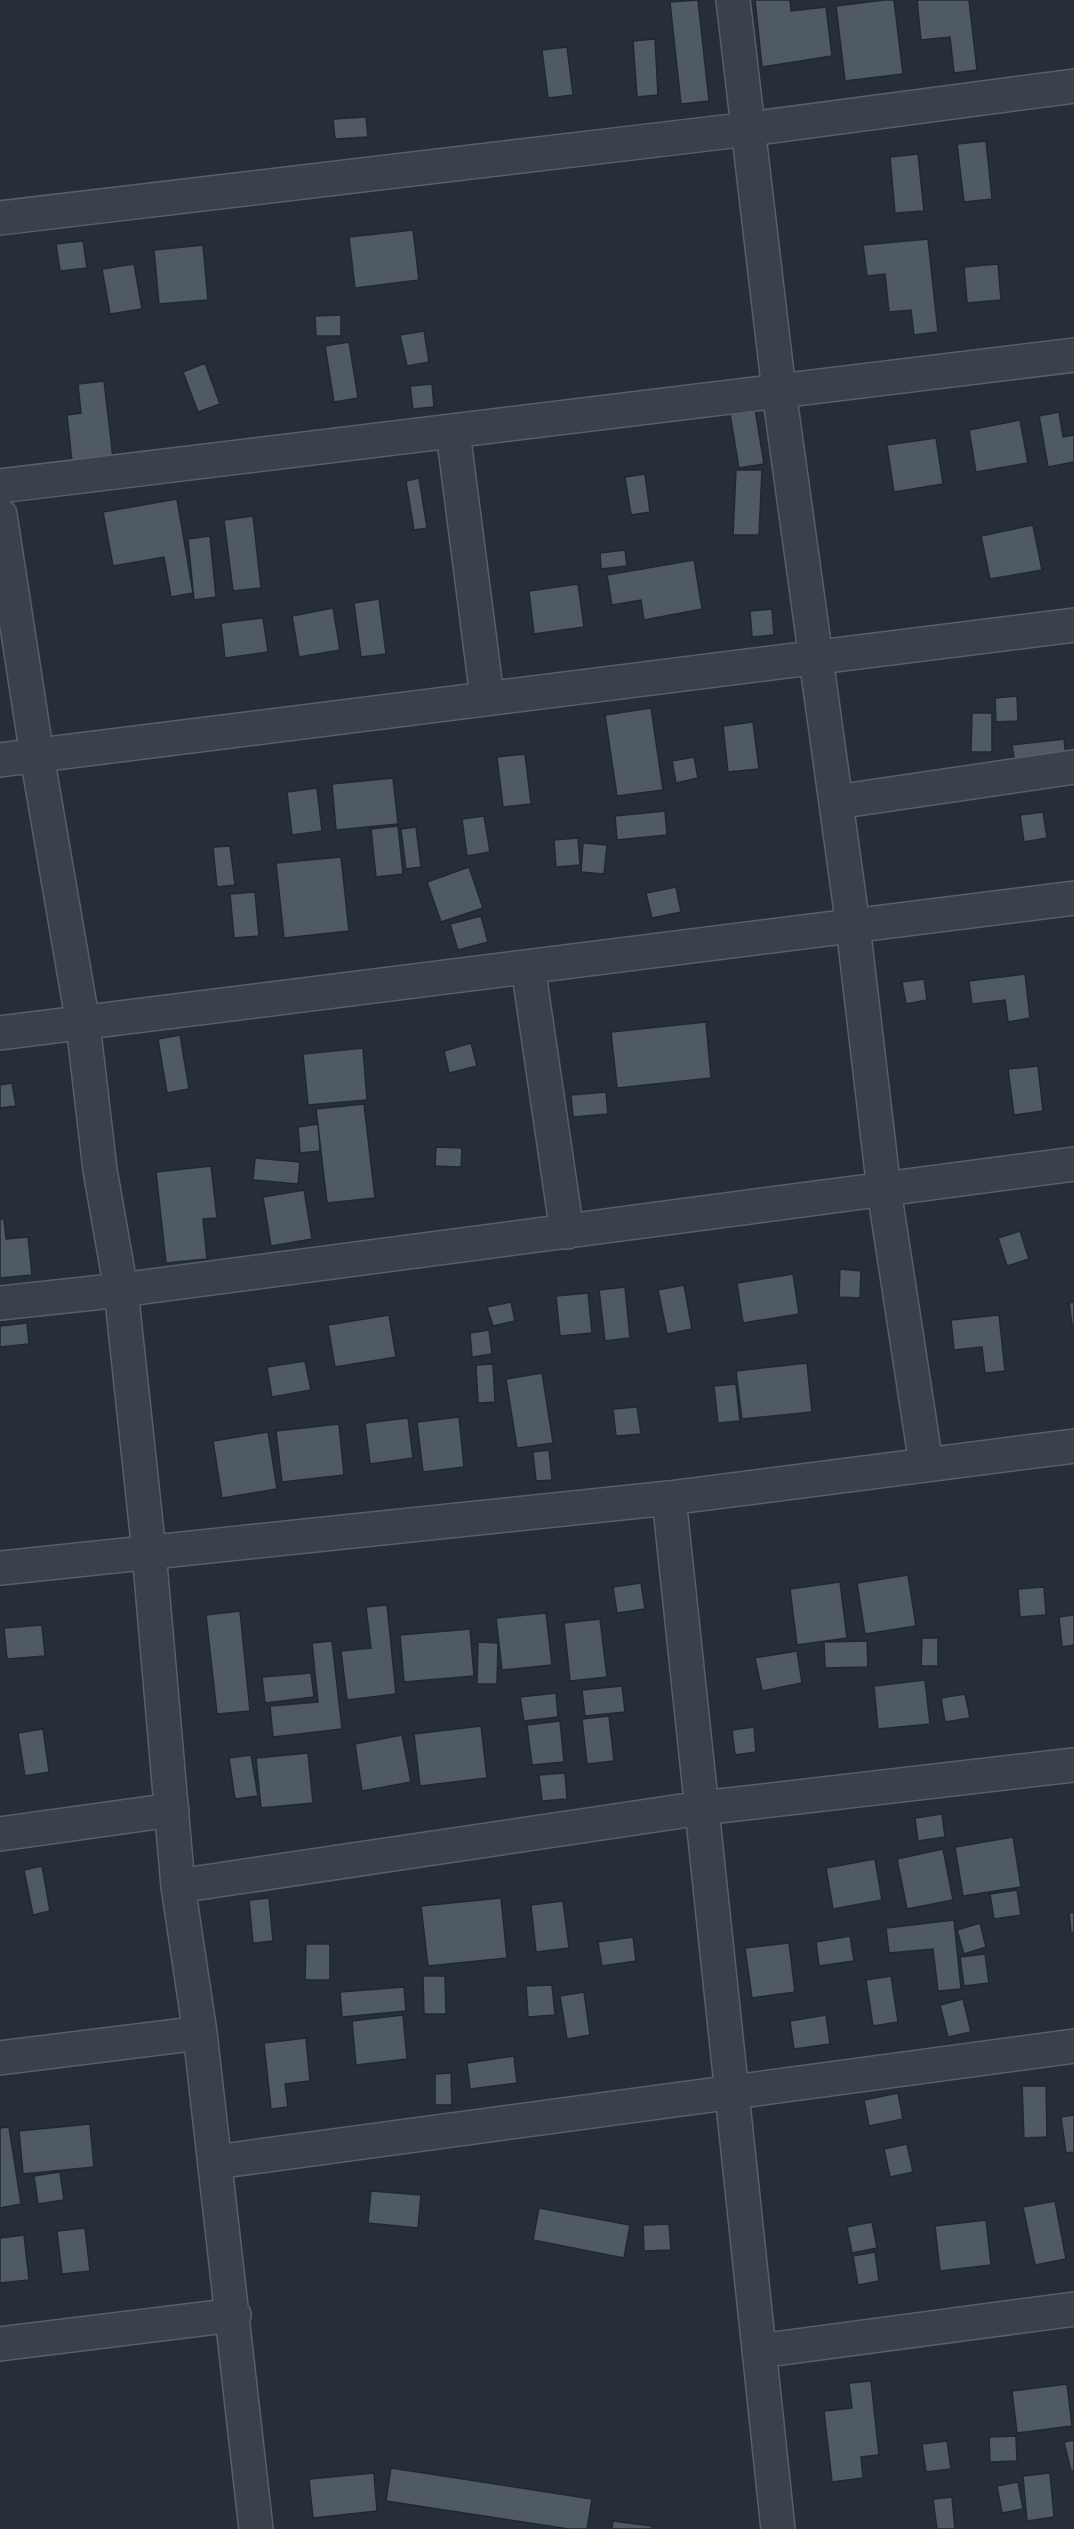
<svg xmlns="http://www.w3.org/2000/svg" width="1074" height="2529" font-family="Commissioner,sans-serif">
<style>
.building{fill:#4f5a65;stroke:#212831;stroke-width:1.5}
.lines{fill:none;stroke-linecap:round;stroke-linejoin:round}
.street-casing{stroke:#585f68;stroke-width:36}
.street{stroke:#39414a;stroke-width:33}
</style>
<rect width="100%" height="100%" fill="#262f39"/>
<path class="building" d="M698,0l11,101 -28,3 -11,-102z
M755,0h35l1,11 35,-4 6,49 -70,11z
M884,0h10l9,74 -58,7 -9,-75z
M917,0h52l8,70 -23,3 -4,-36 -29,3z
M655,39l3,56 -21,2 -4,-56z
M567,47l6,48 -25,3 -6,-48z
M366,117l2,20 -33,2 -2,-20z
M986,141l6,58 -28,3 -7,-58z
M918,154l6,57 -29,2 -5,-56z
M413,230l6,50 -64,8 -6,-51z
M928,239l10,93 -24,3 -3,-25 -22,2 -4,-38 -18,2 -4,-31z
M83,241l4,27 -27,3 -4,-27z
M203,245l5,55 -49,4 -5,-54z
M134,264l8,45 -32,5 -8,-45z
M998,264l3,36 -34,3 -3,-36z
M341,315v21h-25l-1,-20z
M424,331l5,31 -22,4 -7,-31z
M349,342l9,56 -24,4 -9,-56z
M205,363l15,41 -22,8 -15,-40z
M104,381l9,77 -41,4 -5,-47 14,-2 -3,-29z
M432,384l2,23 -21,2 -3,-23z
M755,409l9,55 -25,4 -9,-54z
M1059,412l4,25 11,-2v27l-26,5 -9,-51z
M1020,420l8,43 -52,9 -7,-42z
M936,438l7,46 -49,8 -7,-47z
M736,470h26l-3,65h-26z
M645,474l5,38 -19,3 -6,-38z
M419,478l8,50 -13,2 -8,-49z
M177,499l16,94 -22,4 -7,-40 -51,9 -10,-54z
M253,516l8,72 -28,3 -9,-71z
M1033,525l9,45 -52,9 -9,-43z
M210,536l6,61 -22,3 -6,-61z
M625,550l2,16 -26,3 -1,-16z
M694,560l8,49 -58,11 -3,-20 -29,5 -5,-30z
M578,584l6,43 -50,7 -5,-43z
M379,599l7,55 -25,3 -7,-54z
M333,608l7,42 -41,7 -7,-41z
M772,609l2,26 -22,2 -2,-26z
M263,618l5,34 -43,6 -4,-35z
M1017,696l1,25 -22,1 -1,-24z
M651,708l12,82 -46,6 -12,-81z
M972,713h20v39h-21z
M753,722l6,47 -31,3 -5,-46z
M1064,739l3,25 -51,6 -4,-25z
M525,754l6,50 -28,3 -6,-50z
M694,757l4,21 -22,5 -4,-22z
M393,778l5,46 -62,6 -4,-46z
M317,788l5,43 -30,4 -5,-43z
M665,811l2,24 -50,5 -2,-24z
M1043,812l4,26 -23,4 -4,-27z
M484,816l6,36 -23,4 -5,-37z
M398,826l5,48 -27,3 -5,-48z
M416,827l5,40 -15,2 -5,-40z
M578,838l2,27 -24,2 -2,-27z
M583,843l24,2 -3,29 -23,-2z
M230,846l5,39 -18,2 -4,-40z
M341,857l8,74 -65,7 -8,-75z
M469,867l14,41 -42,14 -14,-40z
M676,887l5,25 -29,6 -6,-25z
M255,892l4,44 -25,2 -4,-44z
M481,916l7,26 -30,8 -8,-26z
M1025,974l5,44 -22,4 -3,-22 -33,4 -3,-23z
M924,979l3,21 -21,4 -4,-22z
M706,1022l5,56 -94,10 -6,-56z
M180,1035l9,54 -22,4 -9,-54z
M471,1043l6,23 -28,7 -5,-22z
M363,1048l4,52 -59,5 -5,-51z
M1038,1066l5,45 -29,4 -6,-46z
M12,1083l4,23 -16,2v-23z
M606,1092l2,22 -35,3 -2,-22z
M364,1104l11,94 -48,5 -11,-94z
M318,1124l2,27 -20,2 -2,-26z
M436,1147l26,1 -1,19 -26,-1z
M255,1158l45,4 -2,22 -45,-4z
M211,1166l6,52 -14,1 4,40 -41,4 -10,-91z
M304,1190l8,49 -41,7 -8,-49z
M0,1219h4l2,20 22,-2 4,38 -32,3z
M1020,1231l9,28 -22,7 -9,-28z
M840,1269l21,2 -1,27 -21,-1z
M793,1274l6,40 -56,9 -6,-40z
M684,1285l8,44 -25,5 -9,-44z
M625,1287l5,51 -25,3 -6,-51z
M588,1293l4,40 -32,3 -4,-40z
M511,1302l4,19 -22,5 -6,-19z
M1074,1302v23h-2l-3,-22z
M389,1315l7,42 -61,10 -7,-42z
M999,1315l6,56 -20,2 -3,-26 -28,3 -3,-30z
M27,1323l2,21 -29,3v-21z
M489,1330l3,24 -20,3 -2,-24z
M305,1361l6,29 -39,7 -5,-30z
M807,1363l5,49 -70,7 -6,-48z
M493,1364l2,38 -17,1 -2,-38z
M542,1373l11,70 -36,5 -11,-69z
M736,1384l4,37 -22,2 -4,-37z
M637,1407l4,27 -25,2 -3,-27z
M459,1417l5,50 -41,5 -6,-50z
M408,1418l5,40 -43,6 -5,-41z
M339,1424l5,51 -62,7 -6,-51z
M268,1432l9,57 -55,9 -9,-57z
M549,1450l3,30 -16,1 -3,-29z
M908,1575l8,51 -51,8 -8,-51z
M840,1582l7,56 -50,7 -7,-56z
M641,1583l4,26 -28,4 -4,-26z
M1044,1587l2,28 -26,2 -2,-28z
M387,1605l9,89 -49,6 -6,-49 30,-3 -5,-41z
M240,1611l10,100 -33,3 -11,-99z
M546,1613l6,52 -50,5 -6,-52z
M1074,1615v30l-12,2 -3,-30z
M600,1619l7,58 -37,4 -6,-58z
M42,1625l3,31 -38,3 -3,-31z
M470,1629l4,47 -70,6 -4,-47z
M922,1638h16v28h-17z
M332,1641l10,88 -69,8 -3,-31 48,-4 -6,-59z
M867,1641l1,26 -43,1 -1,-26z
M478,1642l20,1 -1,41h-20z
M797,1651l5,32 -40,8 -7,-33z
M311,1673l3,24 -49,6 -3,-26z
M925,1680l5,44 -52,5 -4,-43z
M622,1686l3,26 -40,4 -3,-26z
M556,1693l2,24 -34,4 -4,-24z
M965,1694l5,24 -25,4 -4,-24z
M609,1716l5,45 -27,3 -5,-45z
M560,1721l4,41 -32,3 -5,-40z
M481,1726l6,52 -67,8 -6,-52z
M754,1727l2,25 -21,3 -3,-25z
M43,1729l6,43 -24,4 -7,-43z
M402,1735l9,47 -49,9 -7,-47z
M308,1753l5,50 -52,5 -5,-50z
M251,1755l7,41 -23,3 -6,-41z
M565,1773l2,26 -25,2 -3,-26z
M942,1814l3,23 -27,4 -3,-23z
M1013,1837l8,50 -58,9 -8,-49z
M943,1849l10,51 -46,9 -10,-50z
M875,1859l7,41 -49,9 -7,-41z
M42,1866l8,45 -17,4 -9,-45z
M1017,1890l4,25 -27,4 -4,-25z
M269,1898l4,43 -20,2 -4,-43z
M501,1898l6,60 -79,8 -7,-60z
M563,1901l6,47 -33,4 -5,-47z
M1074,1912v20l-3,1 -2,-20z
M954,1920l7,69 -23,2 -5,-42 -44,4 -3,-25z
M980,1923l6,24 -22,7 -7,-24z
M850,1936l4,25 -35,5 -3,-24z
M633,1937l3,24 -34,5 -4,-24z
M789,1943l6,49 -43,6 -7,-50z
M306,1944h24v36h-25z
M985,1954l4,29 -25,3 -4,-29z
M423,1976h22l1,38h-22z
M891,1976l7,46 -25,4 -7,-46z
M552,1985l3,30 -27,2 -2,-31z
M404,1987l2,24 -64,6 -2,-25z
M584,1992l6,43 -23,4 -7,-43z
M963,1999l8,33 -23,5 -8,-32z
M403,2015l4,44 -51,6 -4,-44z
M826,2015l4,29 -36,5 -4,-28z
M306,2038l4,43 -25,3 3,23 -17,2 -7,-66z
M514,2056l3,27 -47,6 -3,-26z
M451,2073l1,32h-17v-31z
M1022,2086h24l1,51 -23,1z
M898,2093l5,26 -34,7 -5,-26z
M1074,2115v37l-8,1 -5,-36z
M90,2124l4,43 -71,7 -4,-43z
M9,2127l12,77 -21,4v-80z
M907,2144l6,28 -23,5 -6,-28z
M60,2172l4,28 -26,4 -4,-28z
M371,2191l50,4 -3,33 -50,-5z
M1055,2201l11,58 -31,6 -12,-58z
M539,2208l91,17 -6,33 -91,-18z
M986,2220l5,45 -51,6 -5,-45z
M872,2222l5,26 -25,5 -5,-26z
M669,2224l2,26 -27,1 -1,-26z
M85,2228l5,43 -28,3 -5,-43z
M24,2235l5,45 -29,3v-45z
M875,2252l4,29 -21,4 -5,-29z
M871,2381l8,74 -18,2 2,21 -31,4 -8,-71 28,-3 -3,-25z
M1067,2384l5,42 -55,7 -5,-42z
M1016,2436l1,25 -27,1 -1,-25z
M1074,2440v31h-3l-7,-29z
M947,2441l4,28 -25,3 -4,-28z
M391,2468l201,31 -5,30h-18l-183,-28z
M374,2473l3,38 -64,7 -4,-39z
M1050,2473l4,44 -27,4 -4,-45z
M1018,2482l5,27 -21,4 -5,-27z
M952,2497l3,32h-18l-4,-30z
M613,2521l39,5v3h-40z"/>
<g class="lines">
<g class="street-casing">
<path id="street" d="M733,0l46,391 74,535 31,264 42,274
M0,218l749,-89 325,-43
M453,432l34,265
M0,486l1074,-131
M0,515l37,241 46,268 17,146 21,120 28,262 29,334 22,147 56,496
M0,760l1074,-135
M836,802l238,-35
M528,967l39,265
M0,1033l1074,-135
M0,1303l121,-13 953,-126
M669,1498l109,1031
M0,1568l669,-70 405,-52
M0,1834l172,-24
M178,1886l524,-78 372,-43
M0,2058l200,-25
M215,2162l859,-116
M0,2344l234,-29
M759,2351l315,-42"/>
</g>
<use href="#street" class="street"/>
</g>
</svg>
